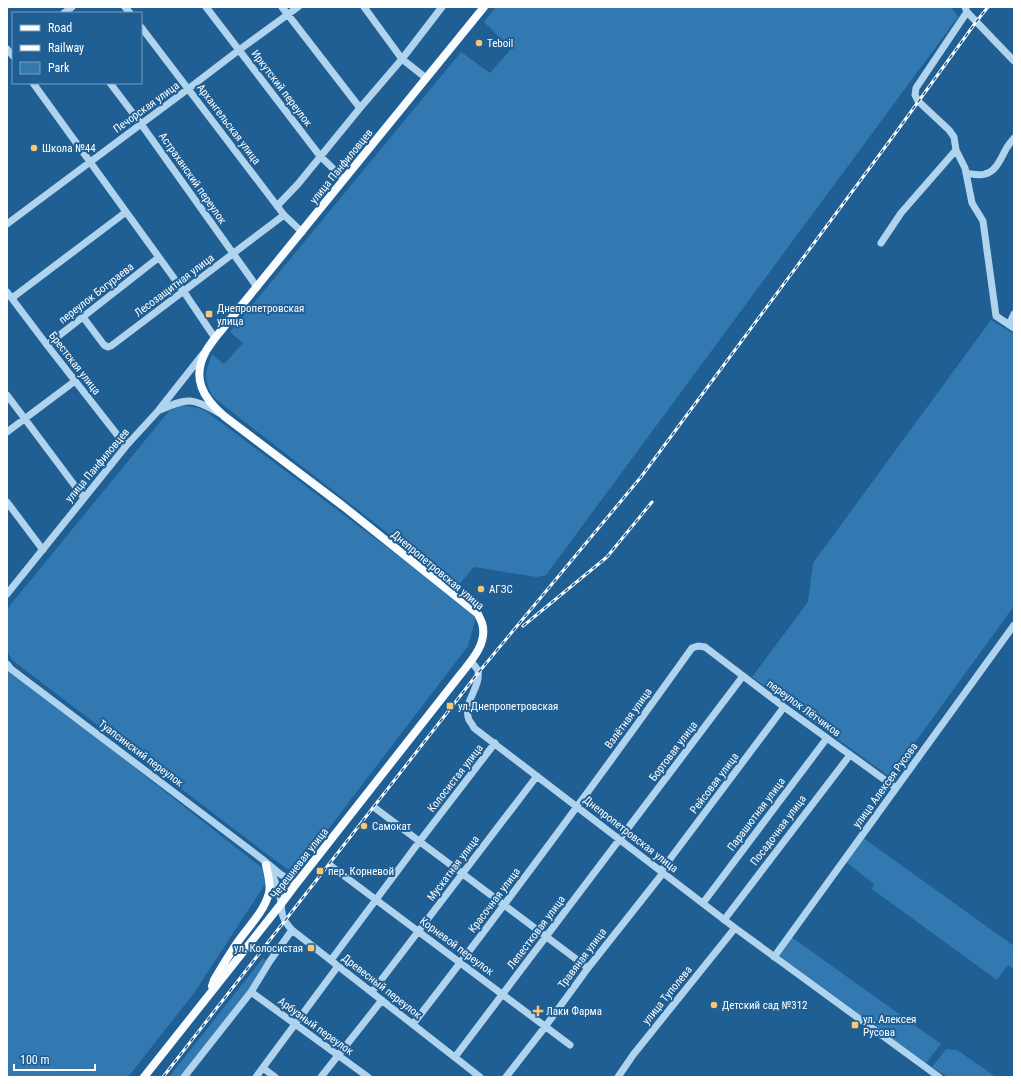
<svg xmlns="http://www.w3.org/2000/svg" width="1021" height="1084" font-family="'Roboto Condensed',sans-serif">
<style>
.green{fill:#3279b1}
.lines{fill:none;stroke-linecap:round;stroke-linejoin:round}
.minor{stroke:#b1d4ee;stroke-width:7}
.major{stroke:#f9fcff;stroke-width:8}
.rail-casing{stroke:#fff;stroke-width:3}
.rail{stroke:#1f5f94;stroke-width:1.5;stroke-dasharray:4.5;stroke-linecap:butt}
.poi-dot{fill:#fcc571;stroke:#1f5f94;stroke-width:1.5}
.labels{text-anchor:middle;stroke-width:4;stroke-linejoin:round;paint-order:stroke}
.poi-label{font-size:11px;fill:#fff;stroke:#1f5f94;text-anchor:start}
.street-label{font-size:11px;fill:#fff;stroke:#1f5f94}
</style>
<rect width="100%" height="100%" fill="#1f5f94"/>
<path class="green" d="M496,7h455l7,10 -412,558 -9,2 -63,-10 -17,20 -244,-190c-10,-19 -8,-23 -1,-43l12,10 19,-21 -13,-11 231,-280 29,21 21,-24 -27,-27z
M991,320l23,14v272l-124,171 -138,-100 56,-75 5,-39z
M182,405l16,3 9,4 266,200 2,9 -7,25 -171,224h-8l-21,-15 -256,-195 -5,-10v-41l162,-198z
M7,667l264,208 -77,118 -66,84h-121z
M862,837l152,109v23l-6,-4 -11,15 -125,-91 2,-5 -28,-22z
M790,936l151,108 -15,19 -149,-109z
M263,958l8,6 -86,113h-16z
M946,1049l11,1 39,27h-48l-16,-10z"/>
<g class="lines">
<path class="minor" d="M125,7l5,6
M206,7l114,149 24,23
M282,7l78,101
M364,7l38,52 24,19
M965,7l2,5 -51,76 -1,7 3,6 31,29 5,7 2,13 9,18 7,35 11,18 13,95 18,12
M967,12l47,49
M64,13l8,-6
M141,27l143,188 18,17
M7,49l6,7
M33,83l151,209 31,46
M110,83l31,41 116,163
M966,173c6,1 13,3 19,1 11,-3 15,-14 20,-23 2,-5 6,-9 9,-13
M277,206l21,-22 62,-76 42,-49 40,-52
M7,224l181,-135 51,-39 59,-43
M881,243l20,-30 55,-63
M7,292l40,53 79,101
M12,298l114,-86
M83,317l21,28 4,2 3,-1 173,-131
M1009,325l5,-11
M47,345l111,-87
M7,395l77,103
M160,410c27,-12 32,-13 59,3
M7,432l68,-51
M7,502l36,48
M7,594l119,-148 32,-35 45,-57
M471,661c2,3 6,7 7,10 3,17 -16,31 -9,49 1,2 4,5 5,8l261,200 204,149
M7,664l4,5 251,190 18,15 16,10
M375,808l213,160
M331,866l239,179
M267,867c7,9 10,18 13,29 3,16 -1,20 12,34l188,147
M661,871l123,-164
M703,903l124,-165
M724,920l126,-165
M774,957l240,-332
M331,960l88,-118 76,-99
M251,992l117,85
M372,992l165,-216
M413,1024c96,-123 188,-249 279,-376l6,-2 7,1 79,60 112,81
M455,1057l288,-381
M263,1068l12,9
M184,1077l67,-85 19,-31 22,-31
M256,1077l82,-111
M321,1077l61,-77
M506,1077l39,-50 43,-59 75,-95
M618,1077l15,-22 102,-127"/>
<path class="major" d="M212,986l2,-6c7,-12 15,-25 23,-37 11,-16 27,-31 32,-50 2,-9 -1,-19 -3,-28
M144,1077l137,-173 15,-20 164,-209c12,-15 28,-32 22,-52 -1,-3 -3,-6 -4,-9l-135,-108 -119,-90c-21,-18 -33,-38 -18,-65 3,-5 6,-9 9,-13l269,-331"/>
<g class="rail-casing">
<path id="rail" d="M523,626l84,-69 45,-55
M163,1077l315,-404 163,-196 256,-346 79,-109 12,-15"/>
</g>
<use href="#rail" class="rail"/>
</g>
<g class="poi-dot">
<circle cx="479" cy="43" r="4"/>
<circle cx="34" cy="148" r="4"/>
<rect x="205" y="310" width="8" height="8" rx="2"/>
<circle cx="481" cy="589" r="4"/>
<rect x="446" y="702" width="8" height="8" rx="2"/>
<circle cx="364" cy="826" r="4"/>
<rect x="316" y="867" width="8" height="8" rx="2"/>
<rect x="307" y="944" width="8" height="8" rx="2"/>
<circle cx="714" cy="1005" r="4"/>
<path d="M536 1005h4v4h4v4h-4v4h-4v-4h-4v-4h4z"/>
<rect x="851" y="1021" width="8" height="8" rx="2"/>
</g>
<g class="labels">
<g class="poi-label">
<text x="487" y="47">Teboil</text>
<text x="42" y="152">Школа №44</text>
<text x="217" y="312">Днепропетровская<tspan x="217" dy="13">улица</tspan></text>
<text x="489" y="593">АГЗС</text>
<text x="458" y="710">ул.Днепропетровская</text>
<text x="372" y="830">Самокат</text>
<text x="328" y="875">пер. Корневой</text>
<text x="303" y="952" text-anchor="end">ул. Колосистая</text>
<text x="722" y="1009">Детский сад №312</text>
<text x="546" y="1015">Лаки Фарма</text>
<text x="863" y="1023">ул. Алексея<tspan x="863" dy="13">Русова</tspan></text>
</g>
<g class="street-label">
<text transform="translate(282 88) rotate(53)" y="4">Иркутский переулок</text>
<text transform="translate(146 107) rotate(-36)" y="4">Печорская улица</text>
<text transform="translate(229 124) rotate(53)" y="4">Архангельская улица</text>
<text transform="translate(341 166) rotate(-51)" y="4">улица Панфиловцев</text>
<text transform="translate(193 178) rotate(55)" y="4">Астраханский переулок</text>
<text transform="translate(174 285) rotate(-37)" y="4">Лесозащитная улица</text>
<text transform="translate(96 293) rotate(-38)" y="4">переулок Богураева</text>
<text transform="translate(75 363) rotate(52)" y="4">Брестская улица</text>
<text transform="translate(97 465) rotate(-50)" y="4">улица Панфиловцев</text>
<text transform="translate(438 570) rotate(40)" y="4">Днепропетровская улица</text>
<text transform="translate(804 708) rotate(36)" y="4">переулок Лётчиков</text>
<text transform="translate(628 718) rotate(-54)" y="4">Взлётная улица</text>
<text transform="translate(673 751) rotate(-53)" y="4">Бортовая улица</text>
<text transform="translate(141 753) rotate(37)" y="4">Туапсинский переулок</text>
<text transform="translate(455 778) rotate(-52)" y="4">Колосистая улица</text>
<text transform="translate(714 783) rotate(-53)" y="4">Рейсовая улица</text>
<text transform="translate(885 785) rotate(-54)" y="4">улица Алексея Русова</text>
<text transform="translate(756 814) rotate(-53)" y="4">Парашютная улица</text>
<text transform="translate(778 830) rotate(-53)" y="4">Посадочная улица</text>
<text transform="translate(631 834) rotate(38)" y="4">Днепропетровская улица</text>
<text transform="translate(299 863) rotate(-52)" y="4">Черешневая улица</text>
<text transform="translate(453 868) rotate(-53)" y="4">Мускатная улица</text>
<text transform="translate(494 900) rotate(-53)" y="4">Красочная улица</text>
<text transform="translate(536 932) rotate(-53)" y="4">Лепестковая улица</text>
<text transform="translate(457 946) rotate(37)" y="4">Корневой переулок</text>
<text transform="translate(582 958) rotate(-53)" y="4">Травяная улица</text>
<text transform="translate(382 986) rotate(38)" y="4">Древесный переулок</text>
<text transform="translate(667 995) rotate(-51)" y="4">улица Туполева</text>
<text transform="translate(316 1026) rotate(36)" y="4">Арбузный переулок</text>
</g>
</g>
<rect width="1021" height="1084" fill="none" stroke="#ffffff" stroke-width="16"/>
<rect x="12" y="12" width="130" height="72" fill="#1f5f94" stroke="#799fbf"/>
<rect x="20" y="25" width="20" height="6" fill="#f9fcff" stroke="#799fbf"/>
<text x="48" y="32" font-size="12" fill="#ffffff">Road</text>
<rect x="20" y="45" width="20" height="6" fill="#ffffff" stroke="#799fbf"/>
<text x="48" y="52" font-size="12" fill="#ffffff">Railway</text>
<rect x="20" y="62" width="20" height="12" fill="#3279b1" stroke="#799fbf"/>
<text x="48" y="72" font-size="12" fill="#ffffff">Park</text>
<path d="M14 1064v6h81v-6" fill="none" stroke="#ffffff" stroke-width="2"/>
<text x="20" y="1064" font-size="12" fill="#ffffff" stroke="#1f5f94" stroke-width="3" paint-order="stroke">100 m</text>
</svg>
